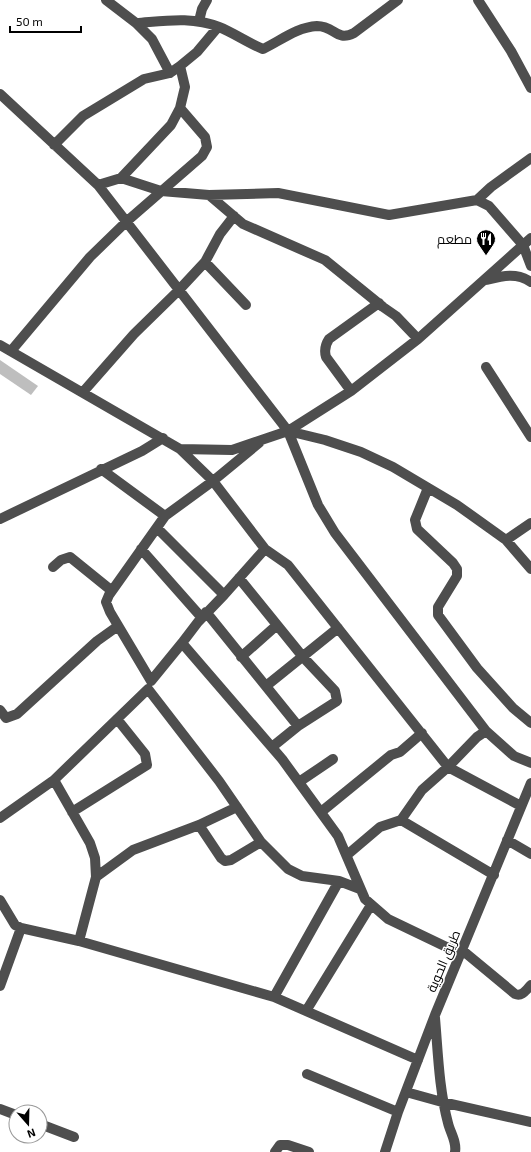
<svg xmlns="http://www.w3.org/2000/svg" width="531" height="1152" font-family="'Exo 2',Cairo,sans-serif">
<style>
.building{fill:#bebebe}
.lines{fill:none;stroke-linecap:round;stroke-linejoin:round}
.minor{stroke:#4e4e4e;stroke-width:10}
.labels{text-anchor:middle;stroke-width:3;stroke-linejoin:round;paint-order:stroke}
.poi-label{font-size:13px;fill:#000;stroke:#fff;text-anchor:end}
.street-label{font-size:13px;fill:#000;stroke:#fff}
</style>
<rect width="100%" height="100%" fill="#fff"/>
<path class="building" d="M0,360l38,26 -7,9 -31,-21z"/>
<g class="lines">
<path class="minor" d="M106,0l30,23 16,16 18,34
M478,0l33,51 20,37
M199,21l3,-12 5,-9
M136,23c28,-2 56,-7 83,4 15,6 29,16 44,22 17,-8 34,-22 54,-23 18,0 19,16 37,7l44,-33
M0,94l98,91 190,246 30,74 17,28 151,198 28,25 17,7
M54,145l29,-29 61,-37 26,-6 10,-7 17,-14 21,-25
M121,178l50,-53 9,-17 5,-21 -5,-21
M98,185l23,-7 40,13 48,4 69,-2 111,22 88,-15 12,6 34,39 8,21
M209,195l34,29 82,36 58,47 13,9 22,23
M477,200l14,-13 40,-29
M205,262l41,43
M486,280c16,-4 30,-8 45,2
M0,345l180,104 52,1 56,-19 63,-40 67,-52 113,-101
M11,351l79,-94 36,-35 76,-66 5,-9 -2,-10 -25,-29
M486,367l45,70
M351,391l-25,-34c-2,-7 -1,-12 3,-18l50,-36
M83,392l51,-58 44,-43 27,-29 15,-28 14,-18
M288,431l37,9 36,12 32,15 64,38 49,35 25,29
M180,449l33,32 52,68 -41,46 -26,27 -16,21 -31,38 -41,-69 -4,-10 3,-7 56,-79 48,-35 46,-38
M101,469l64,47
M428,488l-13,32 2,9 36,34 4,6v7l-19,31v8l39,53 36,40 18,15
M0,519l142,-68 21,-13
M157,528l67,67
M506,540l25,-17
M141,549l61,69
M265,549l23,16 160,202 73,39
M53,567l8,-7 9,-3 42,34
M206,612l92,114 39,-25 -2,-10 -32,-34 -64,-79
M182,643l100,116 56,77 27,63 23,20 73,35
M241,657l36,-32
M266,686l72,-58
M0,710l6,8 11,-4 80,-73 21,-15
M272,747l26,-21
M54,780l36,63 5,15 1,19 -17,64
M299,782l34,-23
M72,812l75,-47 -2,-11 -28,-35
M321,812l70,-57 9,-3 22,-19
M0,818l54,-38 94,-91 71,92 42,61 27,27 14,7 37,5 21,8
M401,820l93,55
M199,825l22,33 4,3 6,-1 30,-18
M507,840l24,14
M347,855l33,-28 21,-7 21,-30 26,-23 29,-30 9,-6
M96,877l37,-27 66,-25 38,-18
M0,900l15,25 6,3 58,13 195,56 144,63
M462,950l53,44c7,3 11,-4 16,-9
M0,986l21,-58
M274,997l65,-116
M306,1011l65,-106
M435,1018c3,35 4,71 13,105 2,9 9,19 7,29
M307,1074l91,38
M406,1092l36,10 89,20
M0,1109l16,6
M40,1124l34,13
M275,1152l5,-7h8l21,7
M385,1152l13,-40 37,-97 96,-232"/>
</g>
<defs>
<g id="restaurant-pin" transform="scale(1)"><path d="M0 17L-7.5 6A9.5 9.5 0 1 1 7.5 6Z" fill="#000" stroke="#fff"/><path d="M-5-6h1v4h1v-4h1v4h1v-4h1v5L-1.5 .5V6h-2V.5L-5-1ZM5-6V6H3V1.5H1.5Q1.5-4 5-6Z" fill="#fff"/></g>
</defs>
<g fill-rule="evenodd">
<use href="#restaurant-pin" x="486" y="239"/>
</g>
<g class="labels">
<g class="poi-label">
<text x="472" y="244">مطعم</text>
</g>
<g class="street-label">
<text transform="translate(443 961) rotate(-67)" y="5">طريق الحوية</text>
</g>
</g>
<g transform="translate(28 1124) rotate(160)"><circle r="19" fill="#ffffff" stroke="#999999"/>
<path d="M0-3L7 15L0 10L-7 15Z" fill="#000000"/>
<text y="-6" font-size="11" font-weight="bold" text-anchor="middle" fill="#000000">N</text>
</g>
<path d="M10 26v6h71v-6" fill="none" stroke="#000000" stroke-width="2"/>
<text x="16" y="26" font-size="12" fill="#000000" stroke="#ffffff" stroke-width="3" paint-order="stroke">50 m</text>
</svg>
